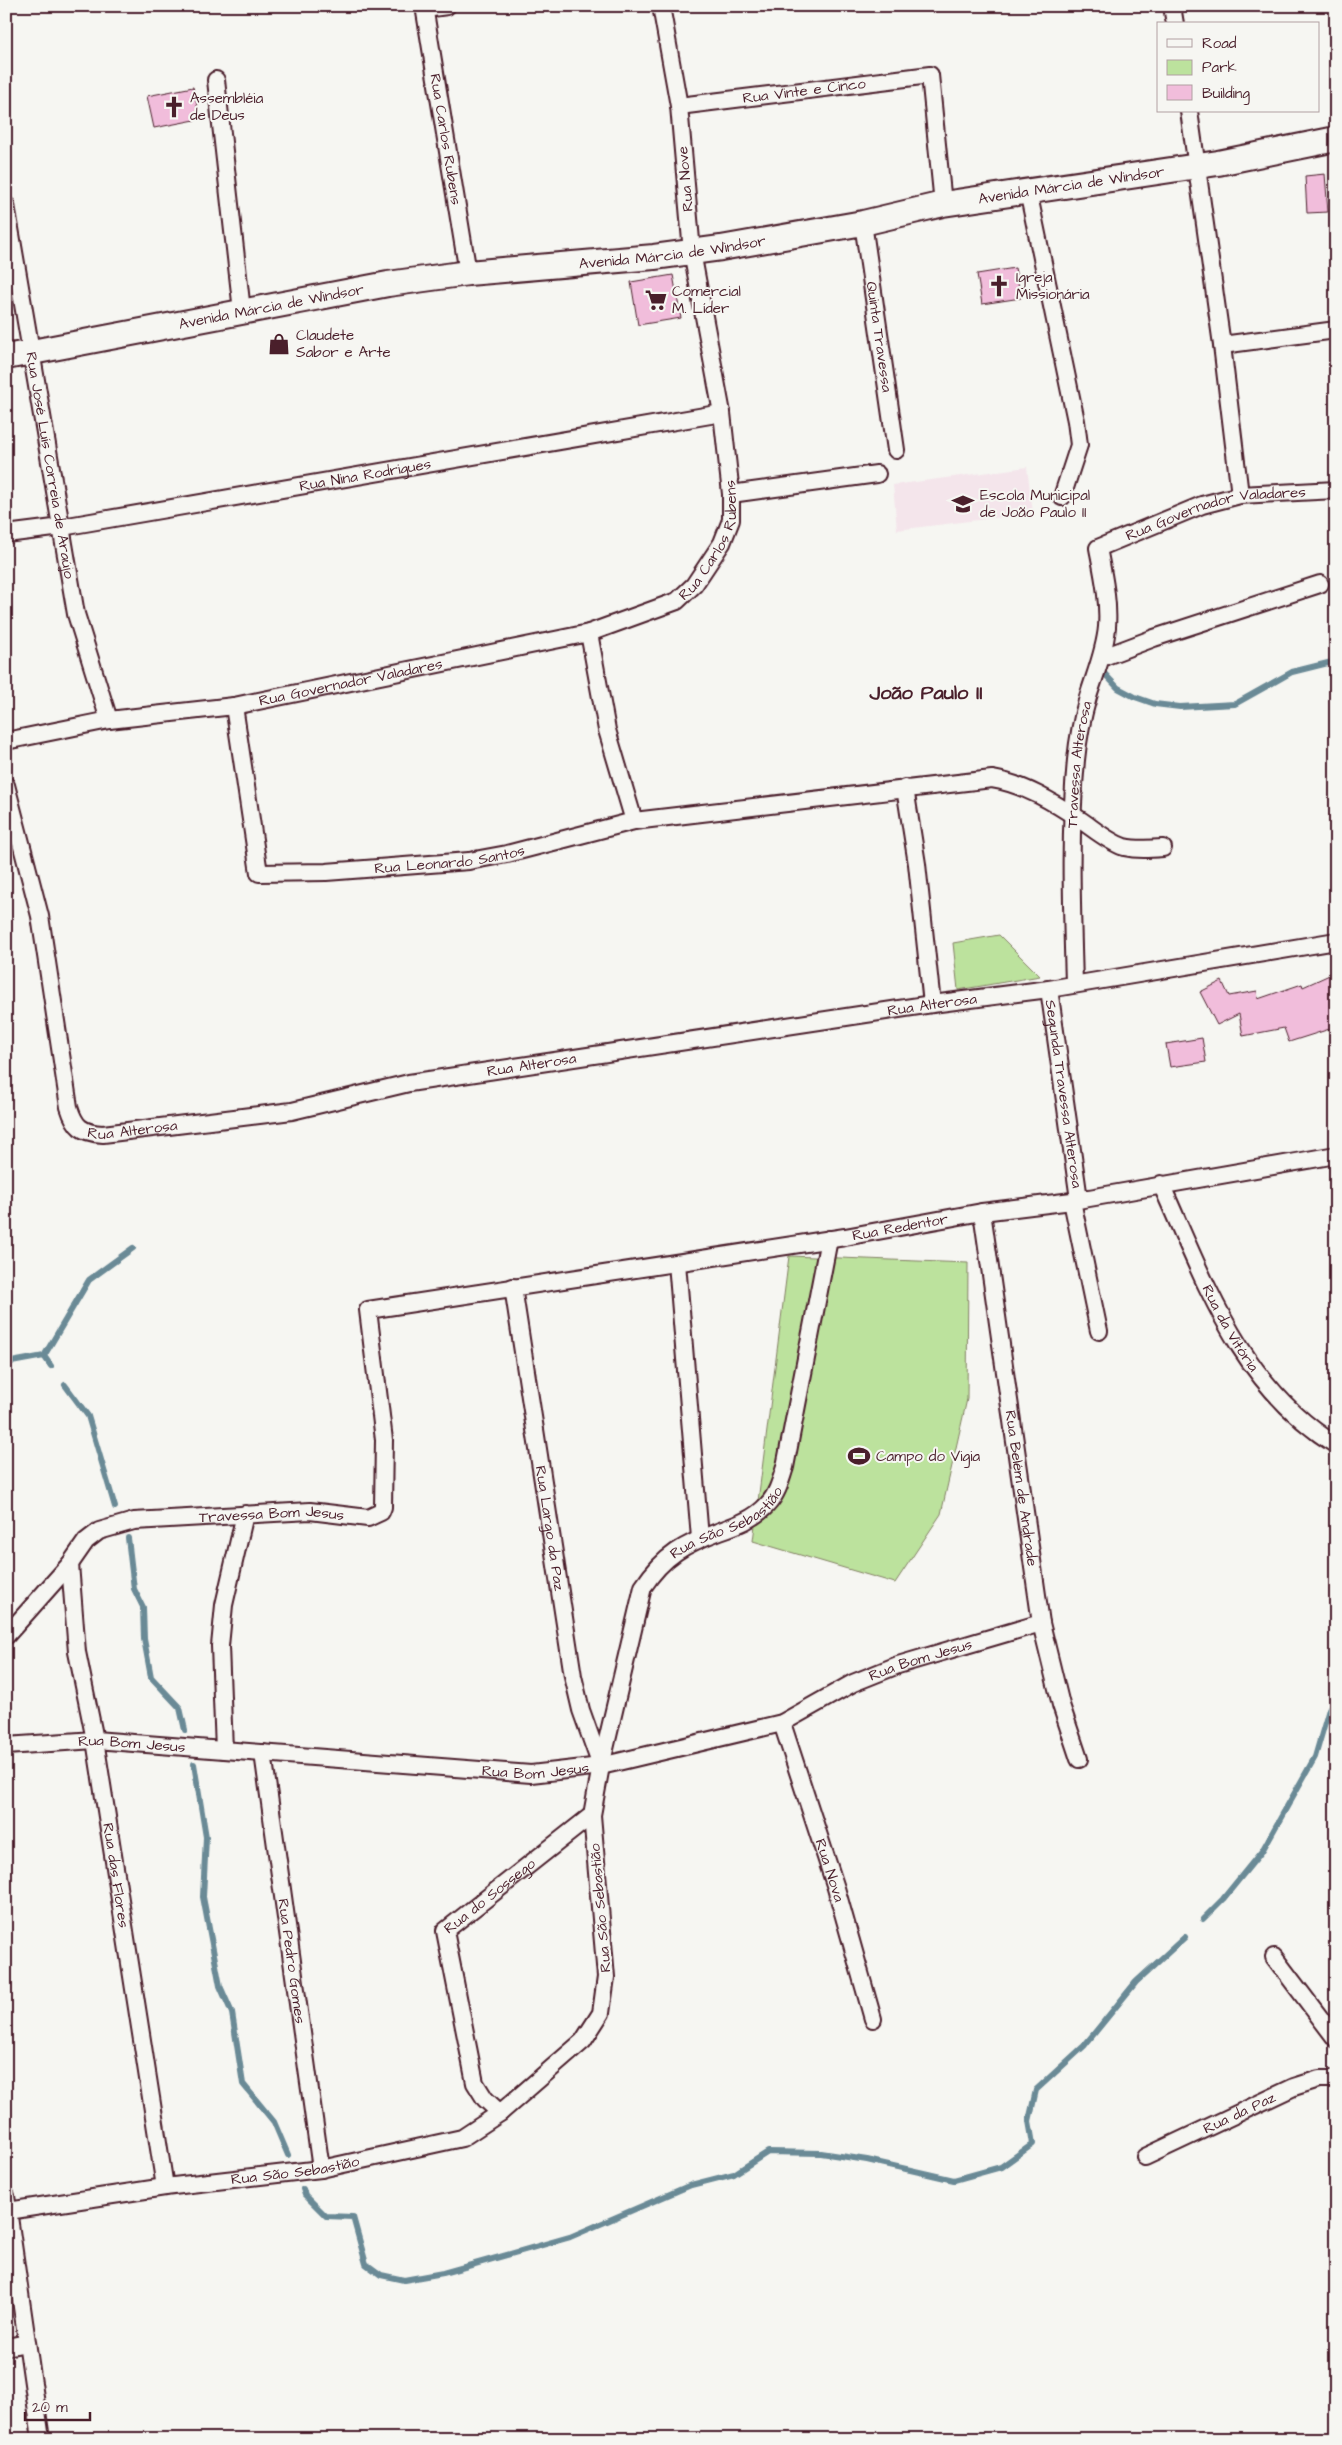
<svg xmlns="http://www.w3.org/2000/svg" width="1342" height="2445" font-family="'Architects Daughter',sans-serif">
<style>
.built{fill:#f4e5eb}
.green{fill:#bce29d;stroke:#838064}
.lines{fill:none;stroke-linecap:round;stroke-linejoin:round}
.stream{stroke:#6b8a96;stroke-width:6}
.building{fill:#f1bddb;stroke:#4a1f2b}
.street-casing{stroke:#4a1f2b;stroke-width:20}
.secondary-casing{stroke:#4a1f2b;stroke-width:28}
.street{stroke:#f6f6f2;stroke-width:16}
.secondary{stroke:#f6f6f2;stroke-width:24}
.labels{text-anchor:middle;stroke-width:4;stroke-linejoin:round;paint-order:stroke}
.street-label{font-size:15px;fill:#4a1f2b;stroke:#f6f6f2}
.poi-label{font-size:15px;fill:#4a1f2b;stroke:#f6f6f2;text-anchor:start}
.district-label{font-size:20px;font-weight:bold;fill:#4a1f2b;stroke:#f6f6f2}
</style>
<rect width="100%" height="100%" fill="#f6f6f2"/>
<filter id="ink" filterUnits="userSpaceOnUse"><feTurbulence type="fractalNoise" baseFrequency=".02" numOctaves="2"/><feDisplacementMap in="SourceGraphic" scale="10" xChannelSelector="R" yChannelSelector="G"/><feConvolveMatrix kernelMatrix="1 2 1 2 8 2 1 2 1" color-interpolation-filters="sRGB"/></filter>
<g filter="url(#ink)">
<path class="built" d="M1027,467l6,46 -136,17 -4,-45z"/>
<path class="green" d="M999,935l41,41 -82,14 -5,-47z
M789,1256l179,7 -1,136 -26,115 -46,69 -142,-42z"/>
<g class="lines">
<path class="stream" d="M1102,671l16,17 17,9 20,7 25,3 55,-3 57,-32 44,-11
M44,1356l7,10
M6,1363l38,-7 45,-76 44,-32
M65,1385l23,31 27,91
M128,1538l6,51 9,18 1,32 7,38 29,31 5,22
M194,1764l12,73 -3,60 17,89 12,27 11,71 31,38 14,33
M1203,1919l20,-20 39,-48 53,-94 14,-48 7,-12
M303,2189l2,6 21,21 27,1 13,47 15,11 23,5 39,-7 127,-36 121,-52 43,-11 34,-22 53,1 46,7 87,20 47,-13 32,-23 -4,-23 7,-31 48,-44 52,-64 49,-45"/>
</g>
<path class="building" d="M193,87l7,32 -46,9 -7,-32z
M1325,174l3,38 -21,1 -2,-37z
M1015,268l6,30 -39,6 -5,-30z
M673,275l8,43 -43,7 -7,-43z
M1336,972v55l-47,15 -5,-14 -41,8 -4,-22 -22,11 -17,-33 22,-11 7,15 28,-5 1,8 44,-15 1,3z
M1202,1038l4,24 -36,5 -4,-23z"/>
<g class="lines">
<g class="street-casing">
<g id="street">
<path id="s1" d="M424,6l44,267"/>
<path d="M1172,6l3,18"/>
<path d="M425,9l22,-3"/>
<path d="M216,80l26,231"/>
<path id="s2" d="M679,106l251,-31 13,129"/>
<path d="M1189,111l33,234 18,150"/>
<path d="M1028,191l48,230 3,24 -17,52"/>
<path id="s3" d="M6,205l70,409 33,106"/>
<path id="s4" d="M863,223l33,227"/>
<path d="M1222,345l114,-15"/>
<path d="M731,494l146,-20"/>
<path id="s5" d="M6,534l56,-7 660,-114"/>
<path d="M1101,658l53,-20 166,-54"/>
<path id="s6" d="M234,706l25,167 67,-1 143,-11 38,-7 127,-33 358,-42c32,5 63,24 90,42 13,9 27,21 42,26 13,3 26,2 39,1"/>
<path id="s7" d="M6,741l103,-21 125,-14 355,-73"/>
<path id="s8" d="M6,785l34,131 29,191c6,20 13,26 34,27l189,-23 117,-28 523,-79 117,-15 287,-48"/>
<path d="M905,788l12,76 15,140"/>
<path id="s9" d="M634,821l-27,-91 -18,-97 88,-32 17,-16 28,-42 9,-23v-26l-9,-81 -30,-161 -13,-146 -18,-100"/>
<path id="s10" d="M1074,984c-2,-75 -5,-149 2,-224 2,-21 6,-42 12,-63 7,-23 17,-46 19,-70 2,-26 -4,-53 -9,-79l104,-43 38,-10 96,-5"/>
<path id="s11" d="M1049,989l30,210"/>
<path id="s12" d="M1161,1184c44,97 79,202 175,261"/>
<path d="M1072,1201l27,130"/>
<path id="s13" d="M982,1212l59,411 20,82 18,54"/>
<path d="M677,1263l23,275"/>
<path id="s14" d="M513,1287l60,389 8,34 20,56"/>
<path id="s15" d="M70,1564l7,88 18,88 70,447"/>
<path id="s16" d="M6,1636l64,-72 16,-23 13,-10 35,-10 176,-10 58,7 13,-6 2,-5 1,-67 -16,-130 477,-73 137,-25 90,-11 264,-46"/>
<path id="s17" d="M782,1723l54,165 37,131"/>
<path id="s18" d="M6,1746l89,-6 436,34 70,-8 181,-43 71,-40 45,-18 143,-42"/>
<path d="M224,1750l-4,-104 4,-41 21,-91"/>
<path id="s19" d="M263,1753l58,416"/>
<path d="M1274,1957l62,82"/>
<path id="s20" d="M500,2113l-15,-14 -10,-16 -30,-152 147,-116"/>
<path id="s21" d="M1145,2157l149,-70 25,-8h17"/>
<path d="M6,2196l35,243"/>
<path id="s22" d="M8,2211l157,-24 156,-18 141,-31 38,-25 83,-72 18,-28 5,-36 -14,-162 9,-49 42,-179c21,-32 42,-43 77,-56 17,-6 34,-12 47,-26 10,-10 14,-25 18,-38l44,-228"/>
<path d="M6,2347l21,-4"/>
</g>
</g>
<g class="secondary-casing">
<g id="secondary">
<path id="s23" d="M6,357l382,-73 80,-11 186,-16 67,-9 142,-25 80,-19 275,-41 118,-24"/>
</g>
</g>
<use href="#street" class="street"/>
<use href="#secondary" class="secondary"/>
</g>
</g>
<defs>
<g id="church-bare" transform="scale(1.725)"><path d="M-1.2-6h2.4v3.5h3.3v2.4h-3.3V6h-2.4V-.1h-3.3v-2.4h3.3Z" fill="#4a1f2b" stroke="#f6f6f2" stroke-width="2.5" paint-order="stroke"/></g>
<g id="supermarket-bare" transform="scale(1.725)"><path d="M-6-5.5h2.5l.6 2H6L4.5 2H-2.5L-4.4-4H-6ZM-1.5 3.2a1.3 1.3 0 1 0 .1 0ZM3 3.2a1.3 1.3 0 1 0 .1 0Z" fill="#4a1f2b" stroke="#f6f6f2" stroke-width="2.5" paint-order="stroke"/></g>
<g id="shop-bare" transform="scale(1.725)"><path d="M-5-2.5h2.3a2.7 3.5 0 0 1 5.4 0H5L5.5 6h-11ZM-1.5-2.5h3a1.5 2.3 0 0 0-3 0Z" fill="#4a1f2b" stroke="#f6f6f2" stroke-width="2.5" paint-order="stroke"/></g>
<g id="school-bare" transform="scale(1.725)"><path d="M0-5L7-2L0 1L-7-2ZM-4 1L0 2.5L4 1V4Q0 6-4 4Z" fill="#4a1f2b" stroke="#f6f6f2" stroke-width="2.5" paint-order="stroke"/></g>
<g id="stadium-bare" transform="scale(1.725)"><path d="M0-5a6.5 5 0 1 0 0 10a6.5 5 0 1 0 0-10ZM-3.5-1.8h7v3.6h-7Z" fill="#4a1f2b" stroke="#f6f6f2" stroke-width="2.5" paint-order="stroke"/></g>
</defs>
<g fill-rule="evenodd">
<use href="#church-bare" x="174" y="107"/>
<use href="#church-bare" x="999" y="286"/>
<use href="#supermarket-bare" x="656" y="300"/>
<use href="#shop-bare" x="279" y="344"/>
<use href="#school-bare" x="963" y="504"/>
<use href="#stadium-bare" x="859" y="1456"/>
</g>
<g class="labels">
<g class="street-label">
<text dy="5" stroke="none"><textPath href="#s2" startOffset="126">Rua Vinte e Cinco</textPath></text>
<text dy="5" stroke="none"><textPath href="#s1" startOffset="135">Rua Carlos Rubens</textPath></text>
<text transform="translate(685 179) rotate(-95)" y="5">Rua Nove</text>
<text dy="5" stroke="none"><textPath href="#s23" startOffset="1080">Avenida Márcia de Windsor</textPath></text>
<text dy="5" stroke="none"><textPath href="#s23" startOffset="675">Avenida Márcia de Windsor</textPath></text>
<text dy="5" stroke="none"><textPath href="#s23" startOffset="270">Avenida Márcia de Windsor</textPath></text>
<text dy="5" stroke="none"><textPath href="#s4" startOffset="115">Quinta Travessa</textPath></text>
<text dy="5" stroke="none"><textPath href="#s3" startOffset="264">Rua José Luís Correia de Araújo</textPath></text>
<text dy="5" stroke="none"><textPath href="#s5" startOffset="364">Rua Nina Rodrigues</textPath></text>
<text dy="5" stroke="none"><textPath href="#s10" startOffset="565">Rua Governador Valadares</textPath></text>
<text dy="5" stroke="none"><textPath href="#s9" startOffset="359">Rua Carlos Rubens</textPath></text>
<text dy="5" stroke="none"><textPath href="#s7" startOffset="350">Rua Governador Valadares</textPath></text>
<text dy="5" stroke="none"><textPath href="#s10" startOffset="220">Travessa Alterosa</textPath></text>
<text dy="5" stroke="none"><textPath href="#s6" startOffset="360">Rua Leonardo Santos</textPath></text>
<text dy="5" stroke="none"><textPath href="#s8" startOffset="1216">Rua Alterosa</textPath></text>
<text dy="5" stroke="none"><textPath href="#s8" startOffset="811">Rua Alterosa</textPath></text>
<text dy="5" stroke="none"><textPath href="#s11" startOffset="106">Segunda Travessa Alterosa</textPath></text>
<text dy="5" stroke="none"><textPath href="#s8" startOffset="406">Rua Alterosa</textPath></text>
<text dy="5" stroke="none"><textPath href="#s16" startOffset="1168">Rua Redentor</textPath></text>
<text dy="5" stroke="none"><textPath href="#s12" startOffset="160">Rua da Vitória</textPath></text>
<text dy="5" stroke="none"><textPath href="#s13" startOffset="279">Rua Belém de Andrade</textPath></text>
<text dy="5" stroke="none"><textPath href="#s16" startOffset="315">Travessa Bom Jesus</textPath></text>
<text dy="5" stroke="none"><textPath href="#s22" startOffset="1189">Rua São Sebastião</textPath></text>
<text dy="5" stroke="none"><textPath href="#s14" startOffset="244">Rua Largo da Paz</textPath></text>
<text dy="5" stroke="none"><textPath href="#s18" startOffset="936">Rua Bom Jesus</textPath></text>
<text dy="5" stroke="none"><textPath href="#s18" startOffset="126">Rua Bom Jesus</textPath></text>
<text dy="5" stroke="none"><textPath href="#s18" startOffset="531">Rua Bom Jesus</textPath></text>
<text dy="5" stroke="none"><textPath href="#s17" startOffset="155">Rua Nova</textPath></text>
<text dy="5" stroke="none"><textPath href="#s15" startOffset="315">Rua das Flores</textPath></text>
<text dy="5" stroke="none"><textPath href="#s20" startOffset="251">Rua do Sossego</textPath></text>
<text transform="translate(600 1908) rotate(-95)" y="5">Rua São Sebastião</text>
<text dy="5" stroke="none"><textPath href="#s19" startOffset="210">Rua Pedro Gomes</textPath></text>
<text dy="5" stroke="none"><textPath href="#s21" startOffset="104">Rua da Paz</textPath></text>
<text dy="5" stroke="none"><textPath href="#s22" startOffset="290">Rua São Sebastião</textPath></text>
</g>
<g class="poi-label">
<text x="190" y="103">Assembléia<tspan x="190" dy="17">de Deus</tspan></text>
<text x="1016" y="282">Igreja<tspan x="1016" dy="17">Missionária</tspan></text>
<text x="672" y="296">Comercial<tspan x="672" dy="17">M. Líder</tspan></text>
<text x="296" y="340">Claudete<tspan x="296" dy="17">Sabor e Arte</tspan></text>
<text x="980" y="500">Escola Municipal<tspan x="980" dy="17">de João Paulo II</tspan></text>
<text x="876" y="1461">Campo do Vigia</text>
</g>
<g class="district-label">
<text x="926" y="699">João Paulo II</text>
</g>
</g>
<rect width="1342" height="2445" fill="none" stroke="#f6f6f2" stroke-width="25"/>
<rect x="12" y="12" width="1317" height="2420" fill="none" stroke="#4a1f2b" stroke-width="2" filter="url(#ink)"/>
<rect x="1157" y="22" width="162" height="90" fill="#f6f6f2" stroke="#b1a0a2"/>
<rect x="1167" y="39" width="25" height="8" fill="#f6f6f2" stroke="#b1a0a2"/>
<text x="1202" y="48" font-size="15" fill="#4a1f2b">Road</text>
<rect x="1167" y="60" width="25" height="15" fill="#bce29d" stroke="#b1a0a2"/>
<text x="1202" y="72" font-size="15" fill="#4a1f2b">Park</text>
<rect x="1167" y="85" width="25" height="15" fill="#f1bddb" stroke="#b1a0a2"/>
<text x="1202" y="98" font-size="15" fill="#4a1f2b">Building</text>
<path d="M25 2412v8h65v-8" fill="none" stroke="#4a1f2b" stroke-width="2.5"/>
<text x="32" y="2412" font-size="15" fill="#4a1f2b" stroke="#f6f6f2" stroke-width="4" paint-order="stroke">20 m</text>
</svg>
